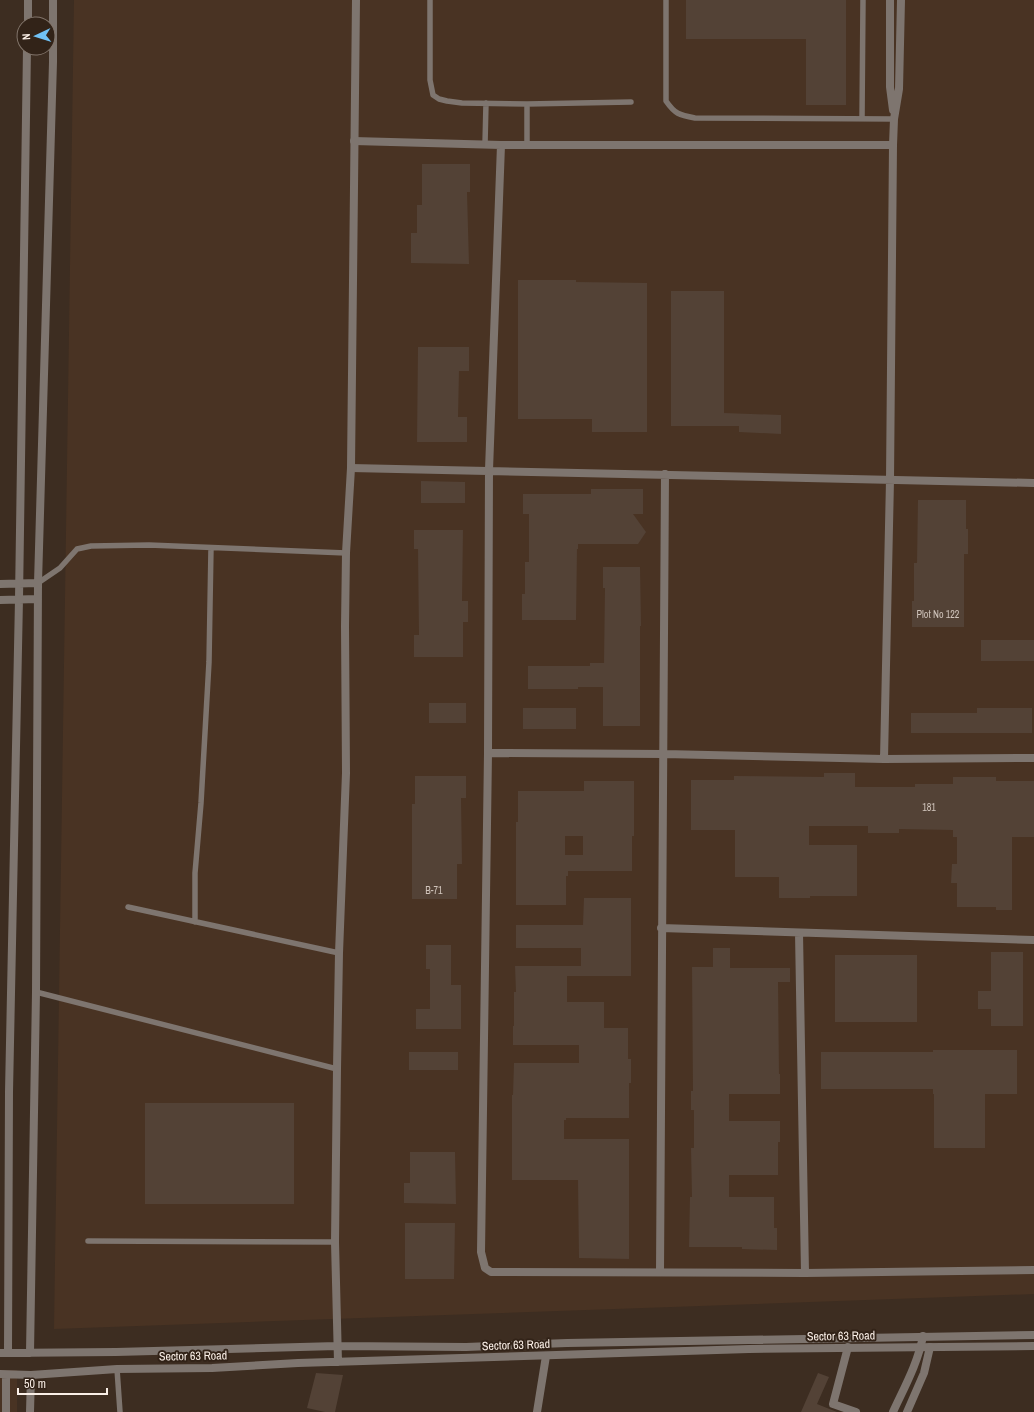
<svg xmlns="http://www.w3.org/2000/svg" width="1034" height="1412" font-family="'Archivo Narrow',sans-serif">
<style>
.built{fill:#493323}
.building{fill:#534236;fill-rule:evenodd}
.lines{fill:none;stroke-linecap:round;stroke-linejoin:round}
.service{stroke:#7e756f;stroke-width:5.5}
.minor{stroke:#7e756f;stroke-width:8}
.tertiary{stroke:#7e756f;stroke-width:8}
.labels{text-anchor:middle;stroke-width:4;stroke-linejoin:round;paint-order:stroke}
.number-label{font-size:10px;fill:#d0c4bb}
.street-label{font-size:12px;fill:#faefe7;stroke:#322318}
</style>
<rect width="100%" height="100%" fill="#3d2d21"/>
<path class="built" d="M74,0h960v1294l-980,35z
M0,1370h17v42h-17z"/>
<path class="building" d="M686,0h160v105h-40v-66h-120z
M422,164h48v28h-3l2,72 -58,-1v-30h6v-28h5z
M518,280h58v2l71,1v149h-55v-13h-74z
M671,291h53v122l57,2v19l-42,-2v-6h-68z
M418,347h51v24h-10l-1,46h9v25h-50z
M421,481l44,1v21h-44z
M591,489h52v25h-10l13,18 -8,12h-60v5h-1l-1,71h-54v-26h3v-32h4v-48h-6v-20h68z
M918,500h48v29h2v25h-4v73h-52v-26h2v-38h3z
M414,530h49l-1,71h6v21h-5v35h-49v-22h5l-1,-86h-4z
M603,567h37l1,59h-1v100h-37v-39h-25v2h-50v-23h62v-3h14l1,-75h-2z
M981,640h53v21h-53z
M429,703h37v20h-37z
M523,708h53v21h-53z
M977,708h55v25h-121v-20h66z
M824,773h31v14h60v-3h38v-7h43v4h38v56h-22v73h-16v-3h-39v-24h-6l1,-19h5v-27h-4v-7l-54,-1v4h-31v-7h-59v19h48v51h-47v2h-31v-21h-44v-47h-44v-50h43v-4l90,1z
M415,776h51v22h-5l1,66h-5v35h-45v-95h3z
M584,781h50v55h-2v35h-64v5h-2v29h-50v-83h2v-31h66zM565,836h18v19h-18z
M584,898h47v78h-64v26h37v26h24v31h3v24h-2v35h-63v2h-2v19h65v120l-50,-1 -1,-78h-66v-85h1l1,-32h65v-18h-66v-19h1v-34h2l-1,-26h66v-18h-65v-23h67z
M426,945h25v40h10v44h-45v-20h14v-40h-4z
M713,948h17v20h60v14h-12l1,92h1v20h-51v27h51v21h-2v33h-49v22h45v31h3v22l-35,-1v-2h-53l1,-50h2l-1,-49h3v-38h-3v-19h2l-1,-124h21z
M991,952h32v74h-32v-17h-13v-18h13z
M835,955h82v67h-82z
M933,1050h84v44h-32v54h-51v-54h-1v-5h-112v-37h112z
M409,1052h49v18h-49z
M145,1103h149v101h-149z
M410,1152h45l1,52 -52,-1v-20h6z
M405,1223h50l-1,56h-49z
M316,1373l27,2 -8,37h-10l-18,-4z
M818,1373l11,4 -12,27 20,8h-36z"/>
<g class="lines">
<path class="service" d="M430,0v80l3,15 6,4 8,2 15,2 65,1 104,-2
M666,0v101c9,13 13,14 29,17l199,1
M862,119l1,-119
M485,144l1,-41
M527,145v-41
M38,583l22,-15 17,-19 14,-3 58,-1 197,8
M128,907l211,46
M195,922v-49l6,-70 8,-141 2,-114
M36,992l301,77
M88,1241l247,1
M117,1369l3,43"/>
<path class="minor" d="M890,0v87l3,23
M354,141l147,4h392
M501,145l-12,325 -1,283 -7,499 4,16 6,4 314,1 229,-3
M351,468l683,15
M488,753l176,1 220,5 150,-1
M884,759l6,-279 3,-335 1,-26 5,-30 2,-89
M661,928l373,12
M799,933l6,340
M660,1272l5,-798
M848,1347l-15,57 23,8
M537,1412l9,-56
M893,1412c11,-24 25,-49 30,-76
M907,1412l17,-39 6,-26"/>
<path class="tertiary" d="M28,24v-24
M0,584l38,-1
M0,600l38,-1
M0,1353l116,-1 221,-6 129,1 101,-4 467,-8
M8,1353l1,-261 10,-493 8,-551
M30,1353l6,-361 2,-409 15,-521v-62
M338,1362l-3,-120 2,-173 2,-116 7,-180 -1,-147 1,-73 5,-85 5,-468
M0,1374l31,1 86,-6 95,-1 86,-5 451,-14 285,-3
M6,1412v-37
M30,1412l1,-37"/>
</g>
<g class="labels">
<g class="number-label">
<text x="938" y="618">Plot No 122</text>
<text x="929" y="811">181</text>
<text x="434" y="894">B-71</text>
</g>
<g class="street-label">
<text transform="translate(841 1336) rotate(-1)" y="4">Sector 63 Road</text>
<text transform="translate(516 1345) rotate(-2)" y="4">Sector 63 Road</text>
<text transform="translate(193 1356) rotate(-1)" y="4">Sector 63 Road</text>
</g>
</g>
<g transform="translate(36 36) rotate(266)"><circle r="19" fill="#322318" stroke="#82756b"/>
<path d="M0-3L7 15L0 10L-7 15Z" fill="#70c1f4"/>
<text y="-6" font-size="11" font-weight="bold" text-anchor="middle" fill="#faefe7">N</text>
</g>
<path d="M18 1388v6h89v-6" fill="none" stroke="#faefe7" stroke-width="2"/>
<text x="24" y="1388" font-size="12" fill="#faefe7" stroke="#322318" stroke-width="3" paint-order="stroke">50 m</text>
</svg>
